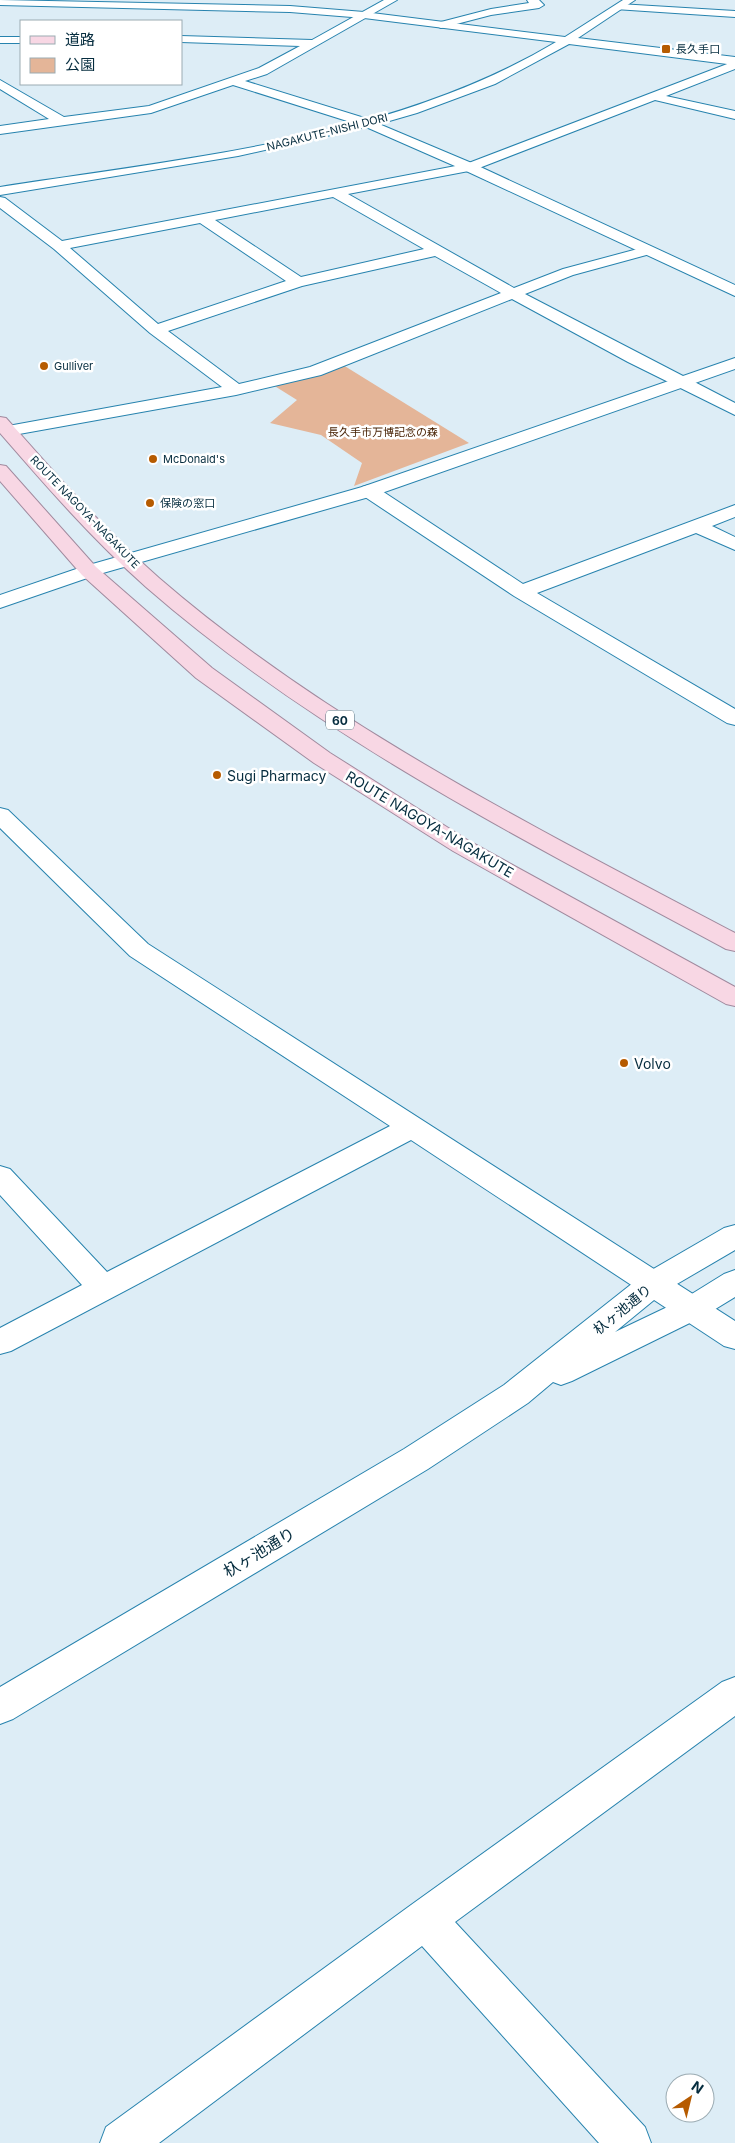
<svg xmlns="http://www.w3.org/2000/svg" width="735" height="2143" viewBox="0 0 735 2143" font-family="Inter,'Noto Sans JP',sans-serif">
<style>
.green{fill:#e4b598}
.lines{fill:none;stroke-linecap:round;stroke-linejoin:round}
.minor-casing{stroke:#2783ae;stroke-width:2}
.tertiary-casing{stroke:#2783ae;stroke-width:2}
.primary-casing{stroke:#a08a9e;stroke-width:2}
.minor{fill:#fff;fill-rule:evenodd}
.tertiary{fill:#fff;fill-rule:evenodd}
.primary{fill:#f8d7e4;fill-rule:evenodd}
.poi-dot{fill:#b65b00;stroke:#fff;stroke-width:2}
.labels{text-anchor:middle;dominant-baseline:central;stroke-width:5;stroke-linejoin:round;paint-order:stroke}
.far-poi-label{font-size:11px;fill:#052c3e;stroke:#fff;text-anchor:start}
.far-street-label{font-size:11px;fill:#052c3e;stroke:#fff}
.far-park-label{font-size:11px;fill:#451f00;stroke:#fff}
.shield{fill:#fff;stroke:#506b78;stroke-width:1}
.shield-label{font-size:12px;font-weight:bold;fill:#052c3e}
.poi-label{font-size:14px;fill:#052c3e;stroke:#fff;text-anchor:start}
.street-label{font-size:14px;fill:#052c3e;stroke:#fff}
.near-street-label{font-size:16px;fill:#052c3e;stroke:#fff}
</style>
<rect width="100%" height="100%" fill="#ddedf6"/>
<polygon class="green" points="343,365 469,443 354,486 362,463 321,435 270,423 297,400 273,385"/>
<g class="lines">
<defs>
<g id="minor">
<polygon points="384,0 397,0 267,74 245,81 371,120 373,123 371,126 363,126 233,85 151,113 0,134 0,126 49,119 0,89 0,80 64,117 149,106 259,68 300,46 181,42 181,36 312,40"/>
<polygon points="527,0 539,0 544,5 539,8 491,15 441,28 435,25 437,23 491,9 529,3"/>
<polygon points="619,4 735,11 735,17 615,9 614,7"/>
<rect x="0" y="37" width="21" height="6"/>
<path d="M735,61V69L666,96L735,111V119L655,100L474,170L348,194L514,288L563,269L645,247L650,248L652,251L650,254L573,275L525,294L735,403V415L628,362L512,299L321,375L236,395L8,436L0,432L2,427L8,426L222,387L150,333L54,249L0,208V197L5,198L62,241L466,164ZM333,197L424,249L301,277L215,220ZM200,223L286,281L158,324L70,248ZM435,256L501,293L310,367L239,384L168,331L302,286Z"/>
<polygon points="369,485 376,487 523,584 735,505 735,517 712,526 735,537 735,550 696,533 537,593 735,709 735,725 727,723 514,596 362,495 360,491 362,487"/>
<polygon points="0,808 8,810 148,944 735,1321 735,1349 724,1346 411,1140 11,1351 0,1354 0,1328 82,1285 0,1195 0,1166 10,1169 107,1272 390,1126 130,956 0,828"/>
<polygon points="735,1677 735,1716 455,1922 645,2127 651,2143 599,2143 422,1946 159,2143 100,2143 106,2127 411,1905 722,1682"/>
</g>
<g id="tertiary">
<path d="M0,0L290,6L364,12L565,37L623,0H635L578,38L735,57V65L569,44L495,84L417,113L379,124L474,164L735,285V296L464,170L366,127L238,156L0,195V187C185,158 392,140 556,42L364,18L290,12L0,5Z"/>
<polygon points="735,358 735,369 376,495 96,575 0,608 0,595 82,567 362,487"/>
<polygon points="735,1225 735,1250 665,1291 615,1332 682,1300 724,1274 735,1270 735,1297 704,1316 572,1381 561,1385 553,1382 528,1403 428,1469 13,1719 0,1724 0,1687 404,1449 504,1385 643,1275 724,1228"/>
</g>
<g id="primary">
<path d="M0,417L6,418C55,473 104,530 159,578C330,726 537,828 735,933V951L726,949C526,841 318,737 146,587C93,540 46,486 0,433Z"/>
<polygon points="0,465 6,466 96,567 212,668 330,753 469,841 735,987 735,1006 726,1004 453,851 314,763 196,678 82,575 0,481"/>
</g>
</defs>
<use href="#minor" class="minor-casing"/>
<use href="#tertiary" class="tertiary-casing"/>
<use href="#primary" class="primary-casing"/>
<use href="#minor" class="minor"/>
<use href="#tertiary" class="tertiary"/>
<use href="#primary" class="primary"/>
</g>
<g class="poi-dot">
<rect x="661" y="44" width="10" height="10" rx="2.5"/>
<circle cx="44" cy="366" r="5"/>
<circle cx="153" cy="459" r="5"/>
<circle cx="150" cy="503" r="5"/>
<circle cx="217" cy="775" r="5"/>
<circle cx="624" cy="1063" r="5"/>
</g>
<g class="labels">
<g class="far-poi-label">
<text x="676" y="49">長久手口</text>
<text x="54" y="366">Gulliver</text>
<text x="163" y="459">McDonald's</text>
<text x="160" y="503">保険の窓口</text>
</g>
<g class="far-street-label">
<text transform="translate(327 132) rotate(-14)">NAGAKUTE-NISHI DORI</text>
<text transform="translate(85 512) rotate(46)">ROUTE NAGOYA-NAGAKUTE</text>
</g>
<g class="far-park-label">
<text x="383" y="432">長久手市万博記念の森</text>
</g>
<rect class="shield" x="326" y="710.5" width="28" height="19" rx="4"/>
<g class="shield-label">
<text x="340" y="720">60</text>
</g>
<g class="poi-label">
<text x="227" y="775">Sugi Pharmacy</text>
<text x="634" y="1063">Volvo</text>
</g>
<g class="street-label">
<text transform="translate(430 824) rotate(31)">ROUTE NAGOYA-NAGAKUTE</text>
<text transform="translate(622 1309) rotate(-39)">杁ヶ池通り</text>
</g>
<g class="near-street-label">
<text transform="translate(259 1552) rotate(-31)">杁ヶ池通り</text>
</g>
</g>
<rect x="20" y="20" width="162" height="65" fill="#ffffff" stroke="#9babb2"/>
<rect x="30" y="36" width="25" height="8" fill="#f8d7e4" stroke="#9babb2"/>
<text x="65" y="45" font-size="15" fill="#052c3e">道路</text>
<rect x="30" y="58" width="25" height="15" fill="#e4b598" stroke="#9babb2"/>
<text x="65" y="70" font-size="15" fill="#052c3e">公園</text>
<g transform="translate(690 2098) rotate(35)"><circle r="24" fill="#ffffff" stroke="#9babb2"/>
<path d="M0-4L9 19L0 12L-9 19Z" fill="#b65b00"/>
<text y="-8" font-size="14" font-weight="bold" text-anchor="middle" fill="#052c3e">N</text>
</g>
</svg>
